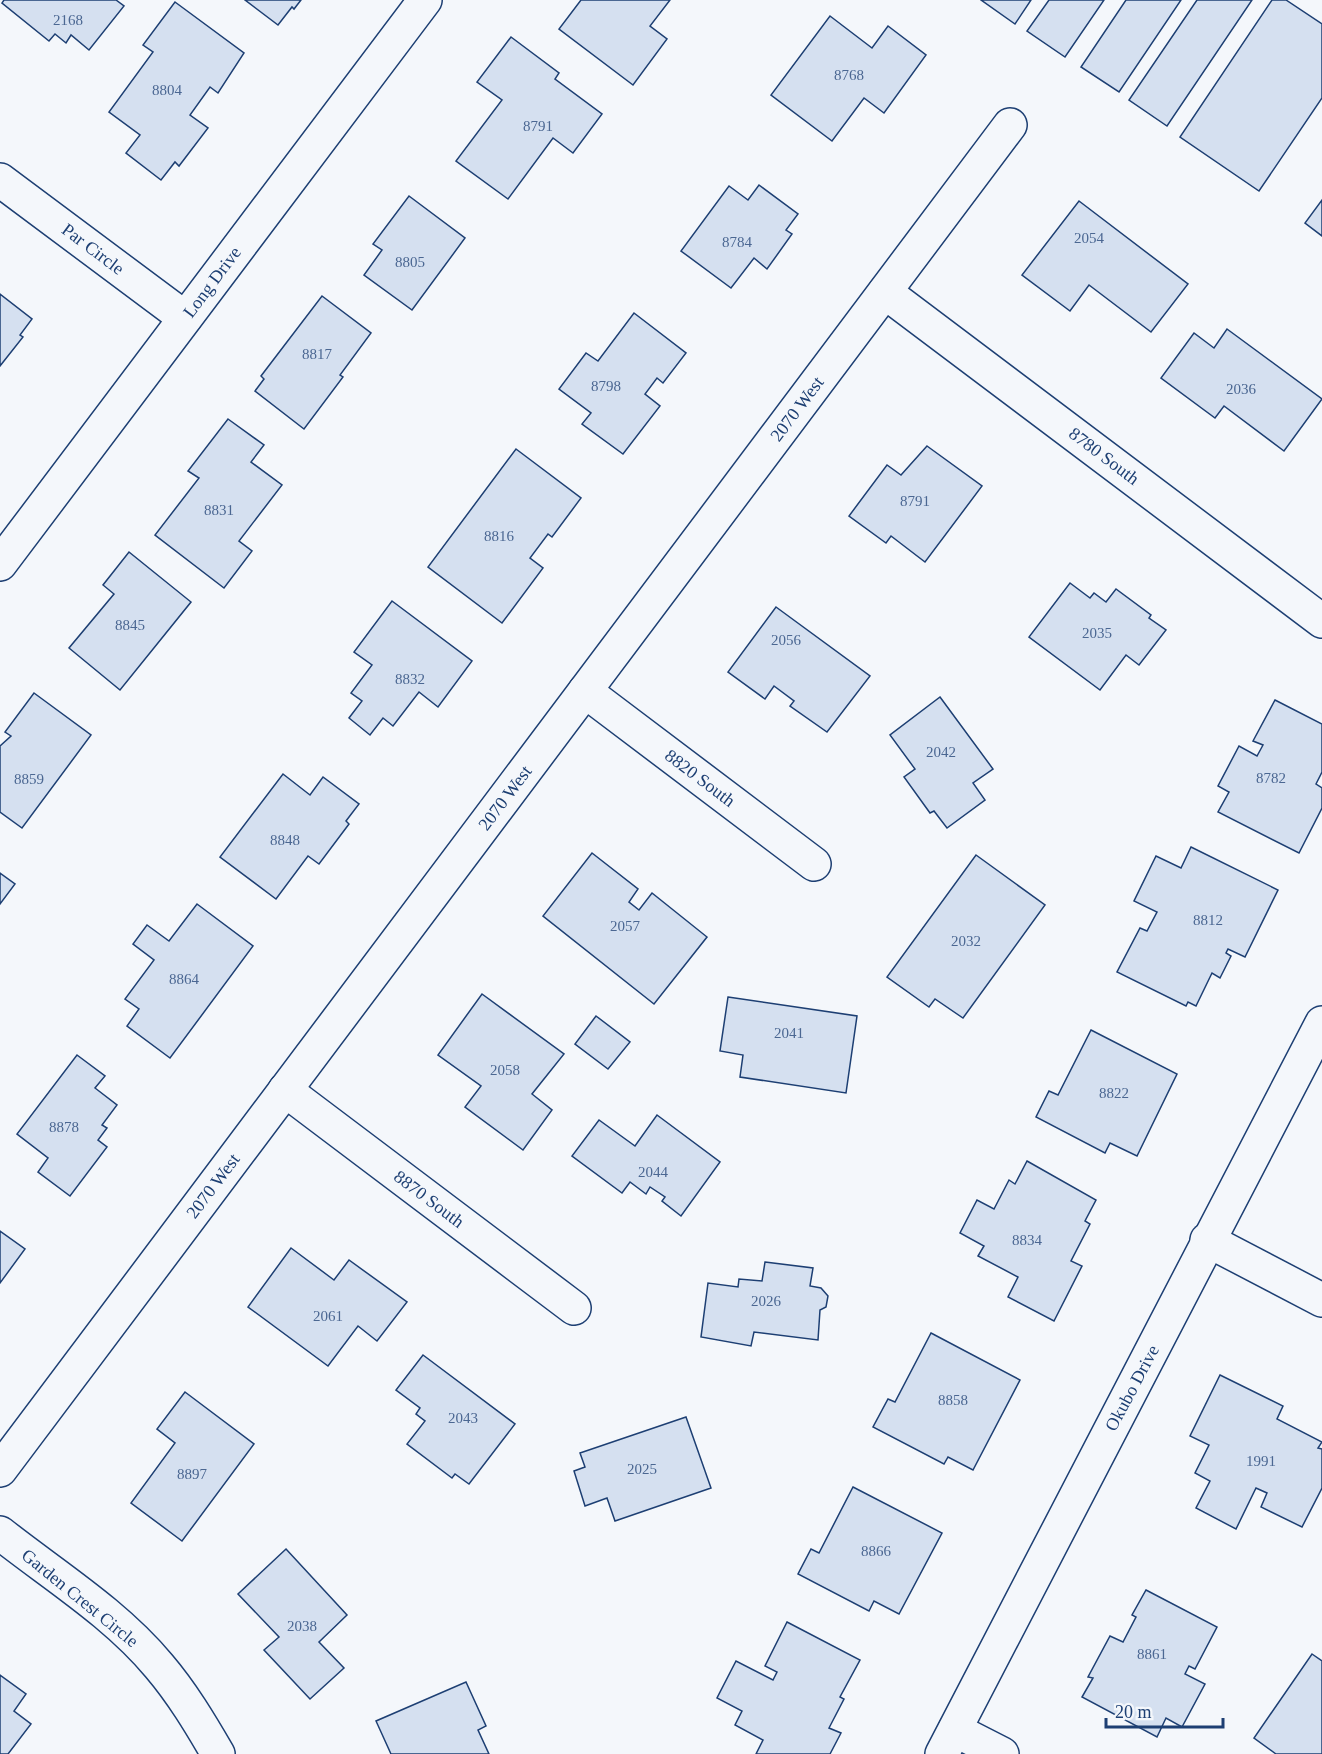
<svg xmlns="http://www.w3.org/2000/svg" width="1322" height="1754" viewBox="0 0 1322 1754" font-family="'Times New Roman',serif">
<style>
.building{fill:#d5e0f0;stroke:#1d3f73;stroke-width:1.5}
.lines{fill:none;stroke-linecap:round;stroke-linejoin:round}
.street-casing{stroke:#1d3f73;stroke-width:36}
.street{stroke:#f4f7fb;stroke-width:33}
.labels{text-anchor:middle;dominant-baseline:central;stroke-width:4.5;stroke-linejoin:round;paint-order:stroke}
.number-label{font-size:15px;fill:#4b6792}
.street-label{font-size:18px;fill:#1d3f73;stroke:#f4f7fb}
</style>
<rect width="100%" height="100%" fill="#f4f7fb"/>
<g class="building">
<polygon points="4,0 116,0 124,6 89,50 71,35 66,43 55,34 49,41 2,3"/>
<polygon points="245,0 301,0 294,9 292,7 278,25"/>
<polygon points="581,0 670,0 650,26 667,39 633,85 559,29"/>
<polygon points="981,0 1031,0 1015,24"/>
<polygon points="1049,0 1104,0 1065,57 1027,31"/>
<polygon points="1126,0 1181,0 1119,92 1081,67"/>
<polygon points="1197,0 1252,0 1167,126 1129,100"/>
<polygon points="1272,0 1286,0 1322,24 1322,98 1259,191 1180,137"/>
<polygon points="175,2 244,53 218,93 210,87 190,115 208,128 179,166 175,162 161,180 126,153 140,135 109,112 153,52 143,45"/>
<polygon points="830,16 872,48 888,26 926,55 884,113 864,98 832,141 771,95"/>
<polygon points="511,37 559,73 555,79 602,114 573,153 553,138 508,199 456,161 502,100 477,82"/>
<polygon points="759,185 798,214 786,230 792,234 767,269 754,258 731,288 681,251 729,186 748,200"/>
<polygon points="409,196 465,238 412,310 364,275 382,250 373,244"/>
<polygon points="1322,200 1322,236 1305,223"/>
<polygon points="1079,201 1188,284 1151,332 1089,285 1070,311 1022,275"/>
<polygon points="0,294 32,319 20,335 23,337 0,366"/>
<polygon points="322,296 371,333 340,375 343,377 304,429 255,391 264,379 261,376"/>
<polygon points="634,313 686,353 663,383 657,378 645,394 660,406 623,454 582,424 591,413 559,389 586,353 598,361"/>
<polygon points="1227,329 1322,399 1284,451 1224,406 1215,418 1161,378 1194,333 1214,348"/>
<polygon points="228,419 264,445 251,462 282,485 239,541 252,551 224,588 155,535 199,478 188,471"/>
<polygon points="927,446 982,486 925,562 891,536 886,543 849,516 887,465 901,475"/>
<polygon points="516,449 581,498 552,537 548,534 530,558 543,568 502,623 428,567"/>
<polygon points="129,552 191,602 120,690 69,648 114,594 103,585"/>
<polygon points="1070,583 1090,598 1094,593 1106,602 1116,589 1151,615 1149,618 1166,630 1139,665 1126,655 1100,690 1029,637"/>
<polygon points="392,601 472,661 438,707 419,692 393,726 383,718 370,735 349,718 362,701 351,693 372,665 354,652"/>
<polygon points="776,607 870,676 827,732 790,706 794,701 774,686 765,699 728,672"/>
<polygon points="34,693 91,735 22,828 0,812 0,746 11,736 5,732"/>
<polygon points="940,697 993,769 973,783 985,800 947,828 934,811 930,813 904,777 915,769 890,735"/>
<polygon points="1275,700 1322,724 1322,772 1316,784 1322,788 1322,808 1299,853 1218,812 1229,792 1218,786 1239,746 1257,756 1263,745 1253,741"/>
<polygon points="283,774 310,795 323,777 359,804 346,821 349,824 319,864 308,856 276,899 220,857"/>
<polygon points="1191,847 1278,890 1245,957 1228,949 1226,953 1231,956 1220,978 1212,973 1196,1006 1188,1002 1186,1006 1117,972 1140,928 1147,931 1157,912 1134,901 1156,856 1181,868"/>
<polygon points="592,853 638,889 629,902 639,910 652,893 707,937 654,1004 543,916"/>
<polygon points="976,855 1045,905 963,1018 935,999 929,1007 887,977"/>
<polygon points="0,873 15,884 0,904"/>
<polygon points="197,904 253,946 170,1058 127,1026 139,1009 125,999 154,960 133,944 147,925 169,941"/>
<polygon points="482,994 564,1054 532,1094 552,1110 523,1150 465,1107 481,1086 438,1055"/>
<polygon points="728,997 857,1016 846,1093 740,1077 743,1055 720,1051"/>
<polygon points="596,1016 630,1042 608,1069 575,1044"/>
<polygon points="1091,1030 1177,1074 1137,1156 1110,1143 1105,1153 1036,1117 1049,1091 1058,1095"/>
<polygon points="77,1055 105,1076 95,1088 117,1105 102,1125 107,1128 98,1140 107,1147 70,1196 38,1172 48,1158 17,1134"/>
<polygon points="657,1115 720,1162 681,1216 662,1201 665,1197 650,1187 646,1194 630,1182 622,1193 572,1156 599,1120 635,1146"/>
<polygon points="1027,1161 1096,1200 1085,1221 1090,1224 1071,1261 1082,1266 1054,1321 1008,1297 1018,1277 978,1256 984,1246 960,1233 977,1200 994,1209 1009,1180 1015,1184"/>
<polygon points="0,1231 25,1249 0,1283"/>
<polygon points="291,1248 334,1280 349,1260 407,1302 377,1341 358,1326 328,1366 248,1307"/>
<polygon points="765,1262 813,1268 810,1286 821,1288 828,1296 826,1307 820,1310 818,1340 754,1332 751,1346 701,1337 708,1283 738,1287 739,1279 762,1281"/>
<polygon points="931,1333 1020,1380 973,1470 948,1457 944,1464 873,1427 888,1399 895,1402"/>
<polygon points="423,1355 515,1424 469,1484 455,1474 452,1478 407,1444 425,1421 416,1414 420,1408 396,1390"/>
<polygon points="1220,1375 1283,1406 1277,1419 1322,1442 1318,1448 1322,1449 1322,1488 1302,1527 1261,1507 1267,1493 1256,1488 1236,1529 1196,1508 1210,1481 1195,1473 1209,1445 1190,1436"/>
<polygon points="185,1392 254,1444 182,1541 131,1503 175,1443 157,1429"/>
<polygon points="686,1417 711,1488 615,1521 607,1498 585,1506 574,1471 585,1467 580,1453"/>
<polygon points="853,1487 942,1533 899,1614 874,1601 869,1611 798,1574 811,1549 819,1553"/>
<polygon points="286,1549 347,1615 319,1642 344,1668 310,1699 264,1650 279,1637 238,1594"/>
<polygon points="1146,1590 1217,1627 1195,1669 1189,1666 1185,1674 1205,1684 1182,1727 1166,1718 1157,1737 1082,1697 1093,1678 1088,1677 1110,1636 1123,1642 1136,1617 1132,1615"/>
<polygon points="787,1622 860,1660 840,1697 844,1699 829,1728 841,1733 830,1754 756,1754 763,1740 735,1725 742,1711 717,1698 736,1661 773,1680 777,1672 765,1666"/>
<polygon points="1312,1654 1322,1661 1322,1754 1276,1754 1254,1738"/>
<polygon points="0,1675 26,1694 14,1711 31,1724 8,1754 0,1754"/>
<polygon points="466,1682 486,1726 478,1730 489,1754 391,1754 376,1721"/>
</g>
<g class="lines">
<defs>
<g id="street">
<polyline points="0,180 185,318"/>
<polyline points="885,292 1322,621"/>
<polyline points="0,564 425,0"/>
<polyline points="585,691 814,864"/>
<polyline points="285,1090 574,1308"/>
<polyline points="1207,1240 1322,1300"/>
<polyline points="0,1470 1010,125"/>
<path d="M0,1533C53,1575 115,1613 159,1666C182,1693 200,1723 218,1754"/>
<polyline points="955,1730 1002,1754"/>
<polyline points="942,1754 1322,1023"/>
</g>
</defs>
<use href="#street" class="street-casing"/>
<use href="#street" class="street"/>
</g>
<g class="labels">
<g class="number-label">
<text x="68" y="20">2168</text>
<text x="849" y="75">8768</text>
<text x="167" y="90">8804</text>
<text x="538" y="126">8791</text>
<text x="1089" y="238">2054</text>
<text x="737" y="242">8784</text>
<text x="410" y="262">8805</text>
<text x="317" y="354">8817</text>
<text x="606" y="386">8798</text>
<text x="1241" y="389">2036</text>
<text x="915" y="501">8791</text>
<text x="219" y="510">8831</text>
<text x="499" y="536">8816</text>
<text x="130" y="625">8845</text>
<text x="1097" y="633">2035</text>
<text x="786" y="640">2056</text>
<text x="410" y="679">8832</text>
<text x="941" y="752">2042</text>
<text x="1271" y="778">8782</text>
<text x="29" y="779">8859</text>
<text x="285" y="840">8848</text>
<text x="1208" y="920">8812</text>
<text x="625" y="926">2057</text>
<text x="966" y="941">2032</text>
<text x="184" y="979">8864</text>
<text x="789" y="1033">2041</text>
<text x="505" y="1070">2058</text>
<text x="1114" y="1093">8822</text>
<text x="64" y="1127">8878</text>
<text x="653" y="1172">2044</text>
<text x="1027" y="1240">8834</text>
<text x="766" y="1301">2026</text>
<text x="328" y="1316">2061</text>
<text x="953" y="1400">8858</text>
<text x="463" y="1418">2043</text>
<text x="1261" y="1461">1991</text>
<text x="642" y="1469">2025</text>
<text x="192" y="1474">8897</text>
<text x="876" y="1551">8866</text>
<text x="302" y="1626">2038</text>
<text x="1152" y="1654">8861</text>
</g>
<g class="street-label">
<text transform="translate(93 249) rotate(37)">Par Circle</text>
<text transform="translate(212 282) rotate(-53)">Long Drive</text>
<text transform="translate(797 409) rotate(-53)">2070 West</text>
<text transform="translate(1104 456) rotate(37)">8780 South</text>
<text transform="translate(700 778) rotate(37)">8820 South</text>
<text transform="translate(505 798) rotate(-53)">2070 West</text>
<text transform="translate(213 1186) rotate(-53)">2070 West</text>
<text transform="translate(429 1199) rotate(37)">8870 South</text>
<text transform="translate(1132 1388) rotate(-62)">Okubo Drive</text>
<text transform="translate(80 1598) rotate(39)">Garden Crest Circle</text>
</g>
</g>
<path d="M1106 1718v9h117v-9" fill="none" stroke="#1d3f73" stroke-width="3"/>
<text x="1115" y="1718" font-size="18" fill="#1d3f73" stroke="#f4f7fb" stroke-width="4.5" paint-order="stroke">20 m</text>
</svg>
